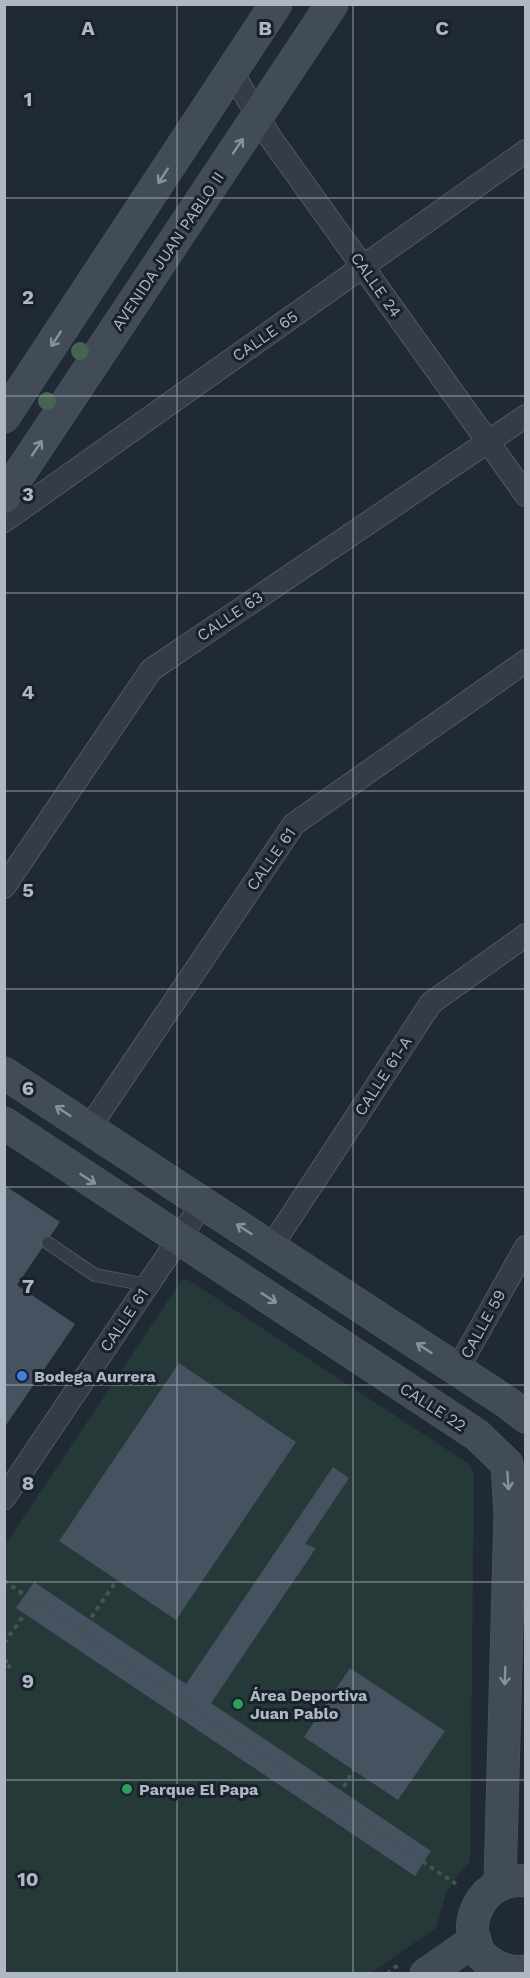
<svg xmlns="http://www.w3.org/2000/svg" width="530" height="1978" viewBox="0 0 530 1978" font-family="'Work Sans',sans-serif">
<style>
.green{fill:#253939}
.building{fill:#46525f}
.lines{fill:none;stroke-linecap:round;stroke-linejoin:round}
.lane-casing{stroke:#515a64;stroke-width:14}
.street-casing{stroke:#515a64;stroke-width:24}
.secondary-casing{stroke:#515a64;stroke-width:33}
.path{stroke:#425456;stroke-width:4;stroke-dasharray:4.5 4.5;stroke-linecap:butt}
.lane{stroke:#343c46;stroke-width:12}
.street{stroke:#343c46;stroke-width:22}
.secondary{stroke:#424c59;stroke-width:32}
.tree{fill:#476354}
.oneway{stroke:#88929e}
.grid{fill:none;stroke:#aeb7c3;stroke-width:1.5;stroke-opacity:0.55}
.shop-dot{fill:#3f7fe0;stroke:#19212a;stroke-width:2}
.leisure-dot{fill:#2e9e5b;stroke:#19212a;stroke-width:2}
.labels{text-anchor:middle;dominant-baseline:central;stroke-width:6;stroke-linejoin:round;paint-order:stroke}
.street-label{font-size:16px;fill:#aeb7c3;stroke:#19212a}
.poi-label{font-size:16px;font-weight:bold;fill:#aeb7c3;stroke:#19212a;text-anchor:start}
.grid-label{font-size:20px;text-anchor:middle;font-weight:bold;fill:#aeb7c3;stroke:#19212a;stroke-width:6;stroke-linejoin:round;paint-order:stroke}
</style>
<rect width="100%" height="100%" fill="#202a35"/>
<polygon class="green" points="187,1279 469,1464 474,1474 470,1862 459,1873 446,1893 436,1928 371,1973 5,1974 5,1545 181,1281"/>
<g class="building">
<polygon points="4,1185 60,1222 17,1285 75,1324 4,1428"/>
<polygon points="179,1363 296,1442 176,1620 59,1541"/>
<polygon points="333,1467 349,1478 305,1544 316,1548 211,1703 431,1851 415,1876 16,1608 34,1582 186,1684"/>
<polygon points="350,1668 445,1731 398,1800 304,1737"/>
</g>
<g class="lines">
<defs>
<polyline id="lane" points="48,1243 95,1275 147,1285"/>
<g id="street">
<polyline points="232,72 270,137 526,495"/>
<polyline points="4,521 526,151"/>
<polyline points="4,887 151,670 526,416"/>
<polyline points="89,1128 294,824 526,661"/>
<polyline points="271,1247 431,1003 526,935"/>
<polyline points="457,1370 526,1247"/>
<polyline points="4,1498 203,1203"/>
</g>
<g id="secondary">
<polyline points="4,417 276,4"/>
<polyline points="4,497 332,4"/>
<polyline points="4,1073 508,1403 526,1417"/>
<polyline points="4,1123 477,1435 507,1464 510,1514 500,1884"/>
<path d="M526,1881C474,1874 451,1947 498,1967C507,1971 516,1973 526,1971"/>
<polyline points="426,1974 475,1940"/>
</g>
</defs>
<use href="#lane" class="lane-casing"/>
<use href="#street" class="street-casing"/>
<use href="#secondary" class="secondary-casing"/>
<g class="path">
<polyline points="4,1581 456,1884"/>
<polyline points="81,1632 117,1580"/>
<polyline points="4,1643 34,1601"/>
<polyline points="4,1660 11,1664 4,1674"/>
<polyline points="334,1802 354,1770"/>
<polyline points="387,1974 398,1965"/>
</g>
<use href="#lane" class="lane"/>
<use href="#street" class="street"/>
<use href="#secondary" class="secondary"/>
</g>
<g class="tree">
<circle cx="80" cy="351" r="9"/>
<circle cx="47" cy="401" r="9"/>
</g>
<defs><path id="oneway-shaft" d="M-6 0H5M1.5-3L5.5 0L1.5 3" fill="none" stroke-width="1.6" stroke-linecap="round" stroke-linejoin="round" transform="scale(1.5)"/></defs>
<g class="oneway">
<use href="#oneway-shaft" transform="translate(238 146) rotate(-56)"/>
<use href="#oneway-shaft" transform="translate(163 176) rotate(123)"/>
<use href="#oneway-shaft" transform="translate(56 339) rotate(123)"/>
<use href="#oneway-shaft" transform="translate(37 448) rotate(-56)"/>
<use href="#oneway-shaft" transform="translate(63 1111) rotate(-147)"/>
<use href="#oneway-shaft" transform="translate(88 1179) rotate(33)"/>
<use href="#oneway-shaft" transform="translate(244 1229) rotate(-147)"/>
<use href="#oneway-shaft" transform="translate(269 1298) rotate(33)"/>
<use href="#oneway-shaft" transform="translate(424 1348) rotate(-147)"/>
<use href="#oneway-shaft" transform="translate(508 1481) rotate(86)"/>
<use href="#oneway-shaft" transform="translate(505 1676) rotate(92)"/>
</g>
<path class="grid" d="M177,4V1974M353,4V1974M4,198H526M4,396H526M4,593H526M4,791H526M4,989H526M4,1187H526M4,1385H526M4,1582H526M4,1780H526"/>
<circle class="shop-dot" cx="22" cy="1376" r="6"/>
<g class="leisure-dot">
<circle cx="238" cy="1704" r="6"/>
<circle cx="127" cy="1789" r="6"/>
</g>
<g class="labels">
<g class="street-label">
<text transform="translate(168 251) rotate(-56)">AVENIDA JUAN PABLO II</text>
<text transform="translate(376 285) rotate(55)">CALLE 24</text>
<text transform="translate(265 336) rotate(-35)">CALLE 65</text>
<text transform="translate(230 616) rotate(-34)">CALLE 63</text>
<text transform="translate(271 859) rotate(-55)">CALLE 61</text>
<text transform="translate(383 1076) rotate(-57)">CALLE 61-A</text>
<text transform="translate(124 1320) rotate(-56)">CALLE 61</text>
<text transform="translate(483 1324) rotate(-61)">CALLE 59</text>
<text transform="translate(433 1407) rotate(33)">CALLE 22</text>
</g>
<g class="poi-label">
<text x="34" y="1376">Bodega Aurrera</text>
<text x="250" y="1695">Área Deportiva<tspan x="250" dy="18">Juan Pablo</tspan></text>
<text x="139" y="1789">Parque El Papa</text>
</g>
</g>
<g class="grid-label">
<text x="88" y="35">A</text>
<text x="265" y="35">B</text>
<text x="442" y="35">C</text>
<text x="28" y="106">1</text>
<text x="28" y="304">2</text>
<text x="28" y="501">3</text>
<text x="28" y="699">4</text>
<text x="28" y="897">5</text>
<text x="28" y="1095">6</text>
<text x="28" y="1293">7</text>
<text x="28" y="1490">8</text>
<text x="28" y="1688">9</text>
<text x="28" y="1886">10</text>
</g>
<rect width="530" height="1978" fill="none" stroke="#aeb7c3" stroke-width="12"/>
</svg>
